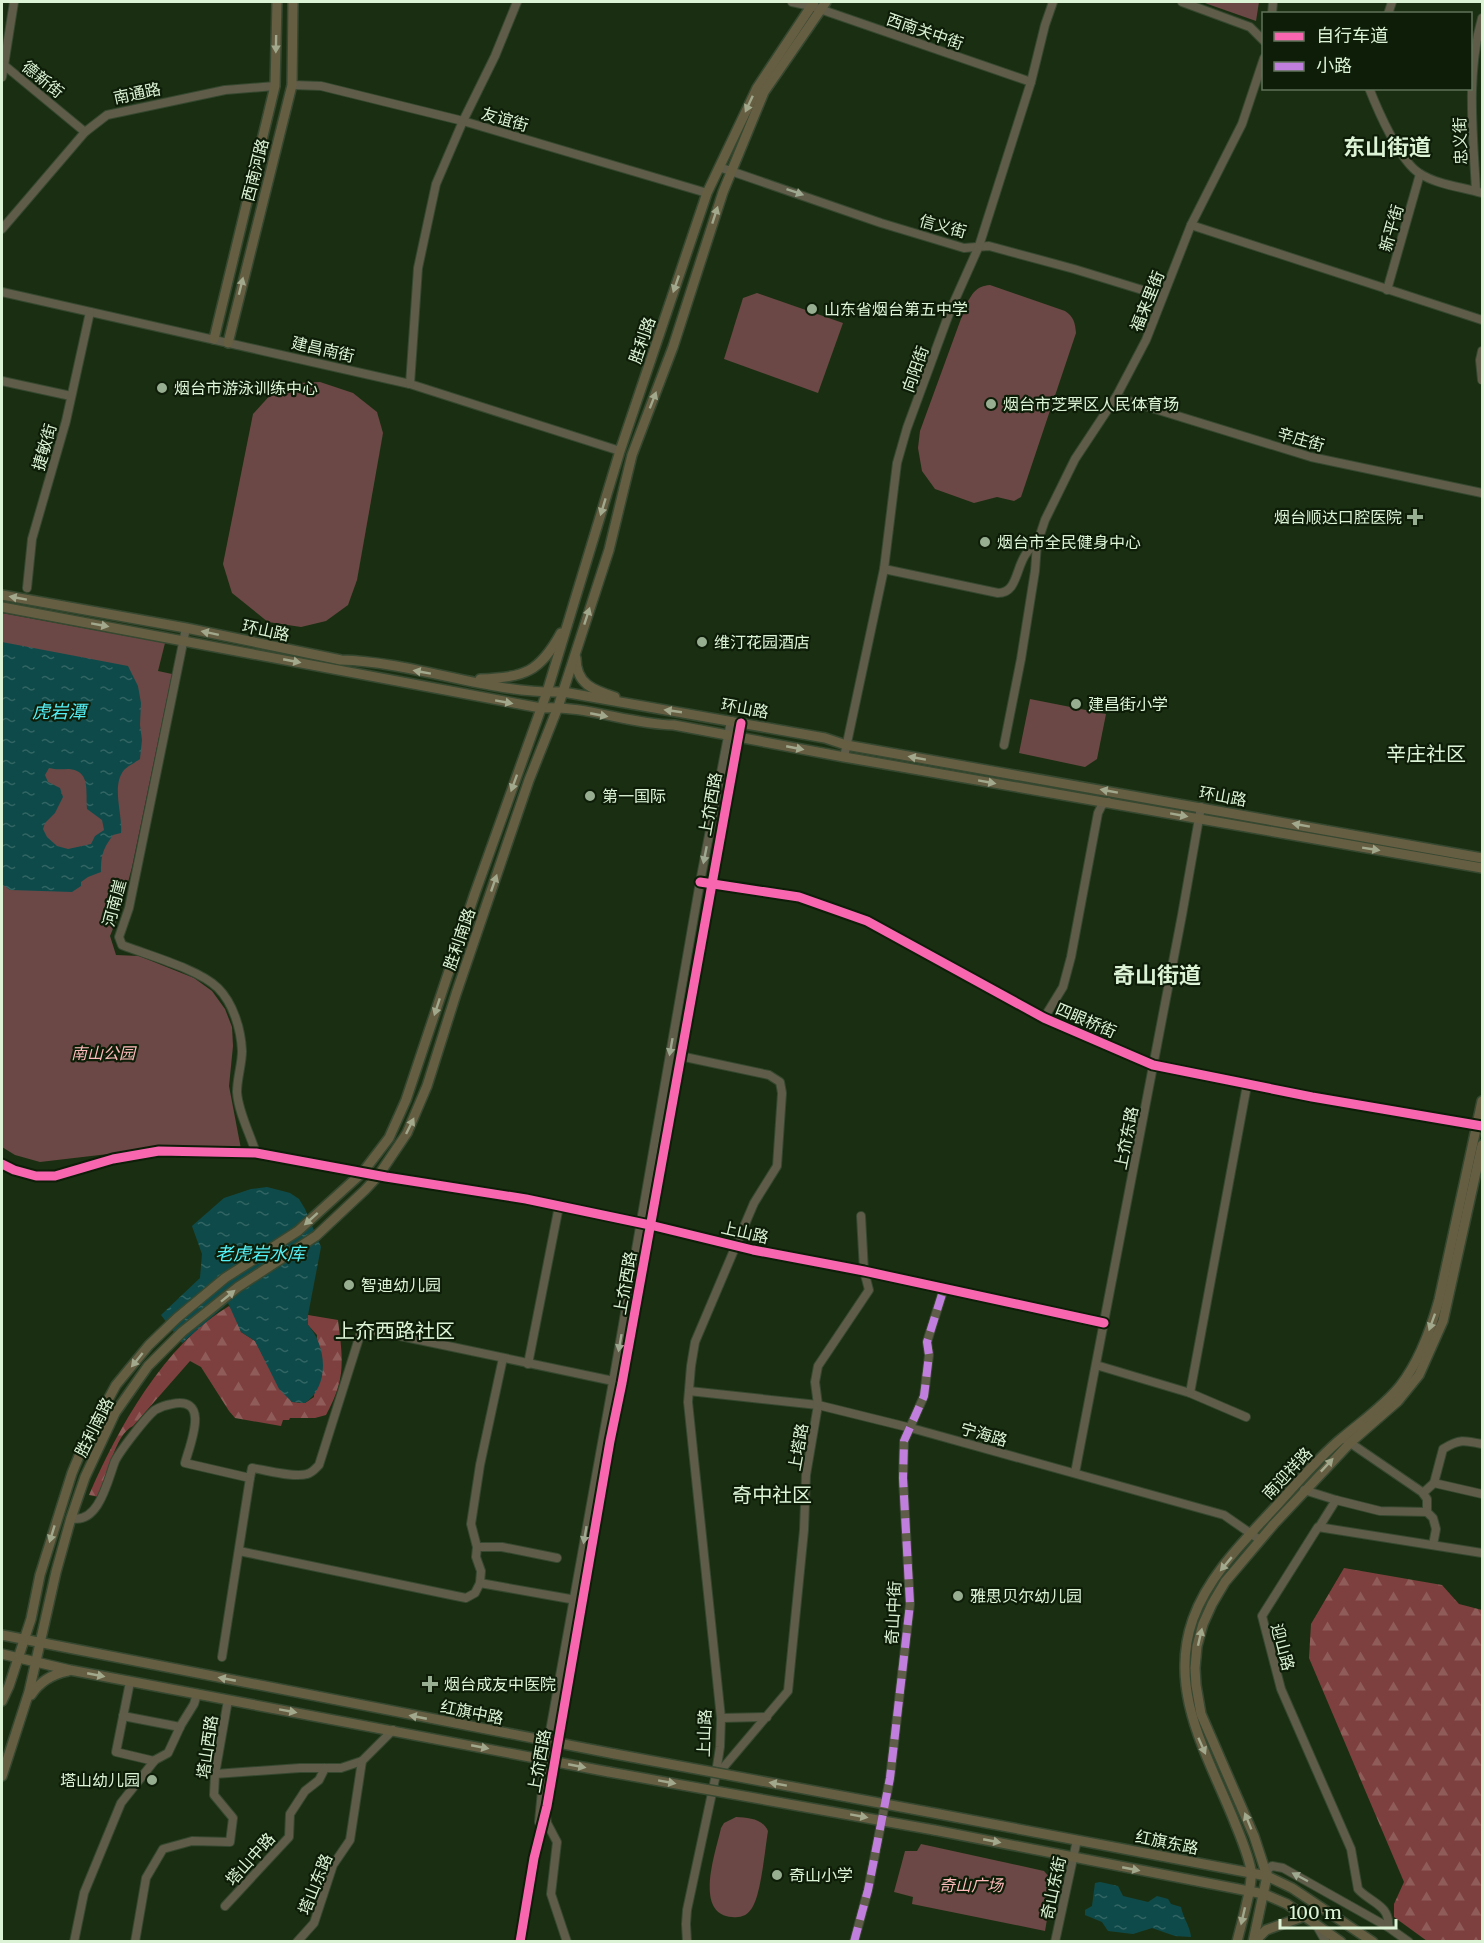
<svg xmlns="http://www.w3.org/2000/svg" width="1484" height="1943" viewBox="0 0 1484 1943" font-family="Merriweather,'Noto Sans SC',serif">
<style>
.forest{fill:url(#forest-firs)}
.green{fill:#6b4845}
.water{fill:url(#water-ripples);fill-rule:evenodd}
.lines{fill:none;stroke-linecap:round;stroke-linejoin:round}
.minor-casing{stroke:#364830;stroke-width:10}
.major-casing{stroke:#364830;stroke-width:12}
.minor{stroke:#5f5c49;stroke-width:8}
.major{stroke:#665e43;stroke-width:9}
.major-bridge-casing{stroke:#364830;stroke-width:12;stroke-linecap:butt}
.major-bridge{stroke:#665e43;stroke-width:9}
.quiet{stroke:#c07fdc;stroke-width:8;stroke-dasharray:15 8;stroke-linecap:butt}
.cycleway-casing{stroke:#0d1d08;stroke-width:13}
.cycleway{stroke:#f766af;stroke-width:9}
.oneway{fill:#a1a88c}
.oneway2{fill:#9ea890}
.poi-dot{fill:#98ae91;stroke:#0d1d08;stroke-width:2}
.labels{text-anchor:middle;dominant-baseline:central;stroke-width:4.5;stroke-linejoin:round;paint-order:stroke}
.street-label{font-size:16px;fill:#dcf3d6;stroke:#0d1d08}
.poi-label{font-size:16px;fill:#dcf3d6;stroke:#0d1d08;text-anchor:start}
.park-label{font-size:16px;font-style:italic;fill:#febbbb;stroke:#0d1d08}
.water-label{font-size:18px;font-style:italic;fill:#54f1f7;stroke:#0d1d08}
.quarter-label{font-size:20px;fill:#dcf3d6;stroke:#0d1d08}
.district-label{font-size:22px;font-weight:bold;fill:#dcf3d6;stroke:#0d1d08}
</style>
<defs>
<pattern id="forest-firs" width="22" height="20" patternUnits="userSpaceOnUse" patternTransform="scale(1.5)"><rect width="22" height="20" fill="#7d403f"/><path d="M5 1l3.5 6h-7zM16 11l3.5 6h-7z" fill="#8f5c5a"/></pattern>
<pattern id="water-ripples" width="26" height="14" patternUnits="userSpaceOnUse" patternTransform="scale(1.5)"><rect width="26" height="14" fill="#0f4a4a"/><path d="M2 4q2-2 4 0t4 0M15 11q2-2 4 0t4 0" fill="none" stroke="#316563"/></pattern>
</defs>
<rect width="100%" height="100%" fill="#1a2f12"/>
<g class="forest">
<path d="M229,1306L234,1312L241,1332L255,1341L270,1369L292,1402L305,1403L314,1397L317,1335L308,1325V1315L338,1320C343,1361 346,1378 326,1415L315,1418H290L289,1420H283L281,1426L235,1418L229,1411L201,1367L190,1361L133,1426C114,1435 107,1479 99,1497L89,1495C118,1428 164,1345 229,1306Z"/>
<polygon points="1344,1568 1442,1585 1459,1604 1482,1610 1482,1941 1427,1941 1394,1917 1394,1904 1404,1882 1309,1658 1311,1624"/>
</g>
<g class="green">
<polygon points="1202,2 1259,2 1256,21"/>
<path d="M990,285L1065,311C1074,317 1075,323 1076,333L1021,497L1014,501L997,497L974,503L935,489L922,471L918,448L920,431L966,305C972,294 976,286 990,285Z"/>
<polygon points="757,293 843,323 818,393 724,359 743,298"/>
<polygon points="320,382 353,393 377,412 383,433 357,580 348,605 326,621 301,627 268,622 232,593 223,564 253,414 273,392 295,383"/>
<polygon points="2,613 165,643 158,671 172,674 132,867 121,909 110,936 116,955 139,956 194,978 212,991 225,1009 232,1027 233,1046 229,1086 241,1149 168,1147 40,1162 15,1155 2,1147"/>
<polygon points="1030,699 1106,714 1097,759 1085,767 1019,753"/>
<path d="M736,1817C748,1818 762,1818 768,1831C765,1849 761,1895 752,1908C747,1916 740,1918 732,1917C693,1914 716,1852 721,1828L724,1823Z"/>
<polygon points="921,1844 1044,1871 1051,1879 1053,1884 1045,1931 912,1904 913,1897 894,1892 905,1851 917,1851"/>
</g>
<g class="water">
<path d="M2,642L128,666L138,686L141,703L140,725L142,740L140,759C136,762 128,766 124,770C111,786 123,815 121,833L113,835C103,849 101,855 101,872L88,877L81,882V886L72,892L10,890L2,884ZM49,768C56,770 62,769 69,769C92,771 85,794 87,809L102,820L104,830L95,836L91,844L68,849L57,846L47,837L43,829L45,823L55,813L63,797L60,788L48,782L45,775Z"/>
<path d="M267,1187L290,1193L299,1199L305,1209L321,1247L308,1315V1325C327,1346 330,1386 305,1403L292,1402L279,1389L255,1341L241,1332L228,1303L182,1343L161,1315L200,1278L202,1254L192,1226L224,1198L251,1189Z"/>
<path d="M1100,1882L1118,1886L1123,1896L1148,1902L1157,1896L1168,1899L1171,1904L1181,1907C1183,1918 1190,1926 1191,1937L1175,1936L1152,1928L1133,1934L1108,1931L1102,1922L1085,1915V1910L1092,1906L1095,1883Z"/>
</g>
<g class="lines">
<defs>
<g id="minor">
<polyline points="14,2 4,65 85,132"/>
<polyline points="792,2 811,6 1031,82"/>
<polyline points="1182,2 1250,27 1264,41"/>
<polyline points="1272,14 1273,2"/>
<polyline points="1388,14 1392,2"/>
<polyline points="2,77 4,65"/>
<polyline points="292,85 321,86 463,121 707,193"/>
<path d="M1369,88C1378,111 1400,161 1419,173C1437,185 1463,187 1482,193"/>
<polyline points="719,167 881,223 964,248 989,246 1074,269 1162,296"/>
<path d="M1476,191C1473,133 1466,74 1482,18"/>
<polyline points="1191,225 1482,320"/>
<polyline points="2,229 85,132 107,115 225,90 275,86"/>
<polyline points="1387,290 1420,174"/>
<polyline points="2,292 410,384 620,451"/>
<polyline points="1482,351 1480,360 1482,380"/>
<polyline points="2,381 71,396"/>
<polyline points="410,384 418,268 436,184 463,121 495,56 517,2"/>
<polyline points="1116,397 1311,457 1482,493"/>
<path d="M884,569L998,593C1022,593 1013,556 1037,544L1045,520L1075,459L1116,397L1146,340L1191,225L1242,124L1264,58"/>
<polyline points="27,588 32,539 66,421 90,312"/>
<path d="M186,628L129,908L119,937L122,945C147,955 199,969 218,988C233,1003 241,1029 242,1051C242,1064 237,1078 237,1092C238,1111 250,1134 256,1153"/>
<polyline points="1004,745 1021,659 1035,571 1037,544"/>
<polyline points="844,757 884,569 897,463 907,428 950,311 979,246 1031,82 1045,25 1053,2"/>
<polyline points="707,883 799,897 867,921 1044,1018 1153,1065 1312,1097 1482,1126"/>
<polyline points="1044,1018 1063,987 1071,957 1098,813 1102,805 1108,802"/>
<polyline points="680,1056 769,1075 780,1082 782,1093 777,1166 754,1203 695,1342 691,1366 688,1402 721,1718 720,1747 715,1779 687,1910 686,1924 687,1942"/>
<polyline points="2,1164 14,1170 36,1176 55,1176 113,1159 159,1151 256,1153 386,1177 526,1199 650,1225 753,1250 864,1271 1104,1323"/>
<polyline points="528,1364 559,1206"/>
<polyline points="1096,1365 1190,1393 1246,1417"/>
<polyline points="689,1391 818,1405 911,1428 1224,1515 1260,1540"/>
<polyline points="1190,1393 1247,1085"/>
<polyline points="1346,1440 1422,1492 1427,1499 1427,1512"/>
<polyline points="1075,1473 1182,915 1201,807"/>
<path d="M1434,1483L1443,1449C1459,1439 1464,1440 1482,1444"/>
<polyline points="1304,1490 1336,1500"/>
<polyline points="1423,1493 1434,1483 1482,1494"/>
<path d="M71,1518C99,1525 108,1479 115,1461C120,1451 146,1417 155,1410C160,1407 166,1405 172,1404C211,1396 190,1444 185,1463L250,1478L252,1468C266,1470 294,1478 307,1474C312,1473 315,1469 319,1465L360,1335L362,1331L367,1329L618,1382"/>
<polyline points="1321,1524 1336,1500 1380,1511 1427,1512 1433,1518 1436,1529 1433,1545"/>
<polyline points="477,1547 502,1547 557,1558"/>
<polyline points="239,1551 456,1596 466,1598 475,1593 480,1583 481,1571 476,1557 477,1547 471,1524 480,1465 503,1358"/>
<polyline points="480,1583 576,1600"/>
<polyline points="222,1657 250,1478"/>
<polyline points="130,1682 116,1752 154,1761"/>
<polyline points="123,1716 180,1727"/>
<polyline points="721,1718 767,1717"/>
<polyline points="215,1774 300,1768 341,1768 362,1761 393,1730"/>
<polyline points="717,1775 788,1691 804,1530 806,1475 818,1405 815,1382 818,1366 869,1290 864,1271 861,1216"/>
<polyline points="546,1816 547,1823 557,1842 551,1894 567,1942"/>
<polyline points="539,1822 545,1759 613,1382 700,882 731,721"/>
<polyline points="1267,1876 1268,1869 1272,1866 1283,1868 1388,1927 1409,1942"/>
<polyline points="225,1906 289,1837 290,1814 305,1791 319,1780 325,1768"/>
<polyline points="1317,1926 1326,1942"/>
<path d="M1388,1927C1391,1905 1369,1902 1358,1889L1351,1849L1281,1689L1262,1616L1318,1527L1482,1553"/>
<polyline points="74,1942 84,1893 121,1803 155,1760 168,1753 181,1725 194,1704 197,1694"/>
<polyline points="135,1942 146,1878 163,1849 192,1841 230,1842 233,1818 214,1795 215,1774 228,1700"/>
<polyline points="297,1942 314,1923 333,1865 350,1840 362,1761"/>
<polyline points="520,1942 534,1858 547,1806 610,1441 622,1383 741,723"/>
<polyline points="854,1942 868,1890 890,1778 910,1604 903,1478 904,1441 924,1396 929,1355 927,1342 944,1288"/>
<polyline points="1055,1942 1077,1840"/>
</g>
<g id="major">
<polyline points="214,339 275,86 277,2"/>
<polyline points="228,343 292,85 293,2"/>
<path d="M2,595L186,628L341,660C415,662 488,694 563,692L825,738L846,745L1482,858"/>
<path d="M2,607L541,708C585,705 629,724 674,725L844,757L1482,868"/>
<path d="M576,658C576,684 593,690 615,697"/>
<path d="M480,679C525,677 539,673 561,633"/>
<polyline points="2,1635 615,1754"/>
<polyline points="2,1654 70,1670 609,1772"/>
<path d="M31,1695C40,1681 53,1674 68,1671"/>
<polyline points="2,1701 9,1686 31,1619 40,1575 72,1473 84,1444 116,1385 149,1345 177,1318 225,1278 298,1231 363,1172 389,1138 406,1100 475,893 547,692 620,451 707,193 757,88 814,2"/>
<polyline points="2,1776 29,1692 56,1572 71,1518 85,1477 115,1413 148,1366 182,1332 238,1287 316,1236 365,1190 378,1176 407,1133 427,1086 456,994 529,780 558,707 609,550 632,455 673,347 723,192 764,92 826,2"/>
<polyline points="939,1814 1267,1876 1292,1888 1373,1942"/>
<polyline points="934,1830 1264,1894 1287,1904 1341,1942"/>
<path d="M1237,1942C1241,1924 1253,1887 1251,1870C1248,1854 1241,1838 1235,1823C1209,1757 1167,1692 1193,1619C1209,1574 1247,1538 1279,1503C1299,1481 1319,1457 1342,1438C1362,1421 1384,1406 1400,1386C1419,1362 1431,1329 1439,1300L1482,1101"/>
<polyline points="1253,1942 1267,1876 1254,1836 1201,1714 1196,1685 1195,1668 1197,1646 1203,1624 1212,1604 1225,1582 1274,1524 1351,1442 1398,1401 1419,1375 1443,1321 1482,1145"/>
<polyline points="1254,1942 1266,1930 1305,1916"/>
</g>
</defs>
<use href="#minor" class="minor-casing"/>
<use href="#major" class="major-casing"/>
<use href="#minor" class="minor"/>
<use href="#major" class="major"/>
<defs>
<g id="major-bridge">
<polyline points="615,1754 939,1814"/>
<polyline points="609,1772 934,1830"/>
</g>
</defs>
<use href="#major-bridge" class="major-bridge-casing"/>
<use href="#major-bridge" class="major-bridge"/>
<polyline class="quiet" points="854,1942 868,1890 890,1778 910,1604 903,1478 904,1441 924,1396 929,1355 927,1342 944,1288"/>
<defs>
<g id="cycleway">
<polyline points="700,882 799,897 867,921 1044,1018 1153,1065 1312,1097 1482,1126"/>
<polyline points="2,1164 14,1170 36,1176 55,1176 113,1159 159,1151 256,1153 386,1177 526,1199 650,1225 753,1250 864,1271 1104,1323"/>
<polyline points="520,1942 534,1858 547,1806 610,1441 622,1383 741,723"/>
</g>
</defs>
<use href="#cycleway" class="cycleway-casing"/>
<use href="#cycleway" class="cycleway"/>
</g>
<defs><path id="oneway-solid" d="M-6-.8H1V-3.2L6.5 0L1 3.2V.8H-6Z" transform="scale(1.5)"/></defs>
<g class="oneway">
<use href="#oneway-solid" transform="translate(276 44) rotate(91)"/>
<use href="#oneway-solid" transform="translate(749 104) rotate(115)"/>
<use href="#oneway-solid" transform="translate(715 215) rotate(-72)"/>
<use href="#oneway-solid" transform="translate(676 284) rotate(109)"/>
<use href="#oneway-solid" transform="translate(241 286) rotate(-76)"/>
<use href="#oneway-solid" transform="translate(653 400) rotate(-69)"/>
<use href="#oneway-solid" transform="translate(603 507) rotate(107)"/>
<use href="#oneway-solid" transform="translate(18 598) rotate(-170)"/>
<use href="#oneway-solid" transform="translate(587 616) rotate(-72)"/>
<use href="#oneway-solid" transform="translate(100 625) rotate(10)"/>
<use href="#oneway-solid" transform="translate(210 633) rotate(-168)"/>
<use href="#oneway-solid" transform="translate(292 661) rotate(11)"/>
<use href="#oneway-solid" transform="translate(422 672) rotate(-170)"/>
<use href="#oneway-solid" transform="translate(504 702) rotate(10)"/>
<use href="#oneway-solid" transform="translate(673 711) rotate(-172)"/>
<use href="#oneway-solid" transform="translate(599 715) rotate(11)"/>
<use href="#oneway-solid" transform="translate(795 748) rotate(11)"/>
<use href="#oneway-solid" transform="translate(917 758) rotate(-170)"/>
<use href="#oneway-solid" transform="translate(987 782) rotate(10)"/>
<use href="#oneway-solid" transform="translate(514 783) rotate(110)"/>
<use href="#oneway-solid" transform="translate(1109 791) rotate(-170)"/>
<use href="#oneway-solid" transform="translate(1179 815) rotate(10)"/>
<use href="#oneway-solid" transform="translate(1301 825) rotate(-170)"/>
<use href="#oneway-solid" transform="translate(1371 849) rotate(9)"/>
<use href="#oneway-solid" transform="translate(494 883) rotate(-71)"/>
<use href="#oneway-solid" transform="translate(437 1007) rotate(108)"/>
<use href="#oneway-solid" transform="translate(410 1126) rotate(-64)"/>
<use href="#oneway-solid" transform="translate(311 1219) rotate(138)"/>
<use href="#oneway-solid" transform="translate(228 1296) rotate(-39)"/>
<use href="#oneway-solid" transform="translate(1432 1322) rotate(110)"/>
<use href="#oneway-solid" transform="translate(137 1360) rotate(129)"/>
<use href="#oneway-solid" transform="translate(1327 1465) rotate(-47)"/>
<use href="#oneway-solid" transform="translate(52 1534) rotate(107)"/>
<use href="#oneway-solid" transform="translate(1226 1564) rotate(130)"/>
<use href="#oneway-solid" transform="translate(1200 1637) rotate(-77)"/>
<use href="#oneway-solid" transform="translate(96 1675) rotate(11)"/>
<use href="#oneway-solid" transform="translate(227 1679) rotate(-169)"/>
<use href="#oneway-solid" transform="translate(288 1711) rotate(10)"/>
<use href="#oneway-solid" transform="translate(418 1717) rotate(-169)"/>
<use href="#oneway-solid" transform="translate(1202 1746) rotate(66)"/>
<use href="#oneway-solid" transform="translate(480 1747) rotate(11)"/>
<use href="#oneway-solid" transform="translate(577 1766) rotate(11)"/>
<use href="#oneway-solid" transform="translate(667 1782) rotate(10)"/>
<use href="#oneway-solid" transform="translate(778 1784) rotate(-170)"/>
<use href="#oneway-solid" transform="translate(859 1816) rotate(10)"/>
<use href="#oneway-solid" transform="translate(1248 1821) rotate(-112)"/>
<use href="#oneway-solid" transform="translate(992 1841) rotate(11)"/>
<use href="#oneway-solid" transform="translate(1131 1869) rotate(11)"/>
<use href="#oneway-solid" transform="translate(1243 1916) rotate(103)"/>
</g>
<g class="oneway2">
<use href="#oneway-solid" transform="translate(795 192) rotate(19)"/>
<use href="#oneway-solid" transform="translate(705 855) rotate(101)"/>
<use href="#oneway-solid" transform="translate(671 1047) rotate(100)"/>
<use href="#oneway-solid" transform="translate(620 1343) rotate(100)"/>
<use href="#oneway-solid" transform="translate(585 1535) rotate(100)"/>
<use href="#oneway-solid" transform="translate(1300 1877) rotate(-152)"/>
</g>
<g class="poi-dot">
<circle cx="812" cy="309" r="6"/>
<circle cx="162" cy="388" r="6"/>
<circle cx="991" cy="404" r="6"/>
<path d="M1412 508h6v6h6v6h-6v6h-6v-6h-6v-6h6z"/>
<circle cx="985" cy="542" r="6"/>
<circle cx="702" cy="642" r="6"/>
<circle cx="1076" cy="704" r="6"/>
<circle cx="590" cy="796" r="6"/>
<circle cx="349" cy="1285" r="6"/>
<circle cx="958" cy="1596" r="6"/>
<path d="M427 1675h6v6h6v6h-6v6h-6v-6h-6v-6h6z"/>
<circle cx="152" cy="1780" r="6"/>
<circle cx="777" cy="1875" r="6"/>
</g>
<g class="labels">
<g class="street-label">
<text transform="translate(925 31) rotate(19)">西南关中街</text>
<text transform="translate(43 79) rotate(39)">德新街</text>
<text transform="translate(137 93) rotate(-12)">南通路</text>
<text transform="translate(505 119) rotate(16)">友谊街</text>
<text transform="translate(1460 141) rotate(-92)">忠义街</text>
<text transform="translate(255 170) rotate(-76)">西南河路</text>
<text transform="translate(943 226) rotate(15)">信义街</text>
<text transform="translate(1391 228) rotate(-74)">新平街</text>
<text transform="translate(1147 301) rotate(-68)">福来里街</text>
<text transform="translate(642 340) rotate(-71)">胜利路</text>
<text transform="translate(323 349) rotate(13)">建昌南街</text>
<text transform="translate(915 369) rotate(-70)">向阳街</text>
<text transform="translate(1301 439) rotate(16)">辛庄街</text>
<text transform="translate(44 447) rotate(-74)">捷敏街</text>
<text transform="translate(266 630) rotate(12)">环山路</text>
<text transform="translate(745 708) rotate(10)">环山路</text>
<text transform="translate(1223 796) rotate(10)">环山路</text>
<text transform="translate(710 804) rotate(-80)">上夼西路</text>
<text transform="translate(114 903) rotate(-75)">河南崖</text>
<text transform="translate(459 939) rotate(-71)">胜利南路</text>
<text transform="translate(1086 1020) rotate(23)">四眼桥街</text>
<text transform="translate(1126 1138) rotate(-79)">上夼东路</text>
<text transform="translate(745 1232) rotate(13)">上山路</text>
<text transform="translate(625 1283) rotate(-80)">上夼西路</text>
<text transform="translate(94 1427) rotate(-63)">胜利南路</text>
<text transform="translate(984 1434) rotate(16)">宁海路</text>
<text transform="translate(798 1447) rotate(-80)">上塔路</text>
<text transform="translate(1287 1473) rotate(-47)">南迎祥路</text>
<text transform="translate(893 1613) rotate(-87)">奇山中街</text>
<text transform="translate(1283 1647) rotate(75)">迎山路</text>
<text transform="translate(472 1712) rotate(11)">红旗中路</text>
<text transform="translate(704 1733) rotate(-88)">上山路</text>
<text transform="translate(207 1747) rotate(-82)">塔山西路</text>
<text transform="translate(539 1761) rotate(-80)">上夼西路</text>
<text transform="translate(1167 1842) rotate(11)">红旗东路</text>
<text transform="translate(250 1859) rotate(-48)">塔山中路</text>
<text transform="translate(315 1884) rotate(-68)">塔山东路</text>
<text transform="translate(1053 1888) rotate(-78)">奇山东街</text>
</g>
<g class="poi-label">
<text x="824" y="309">山东省烟台第五中学</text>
<text x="174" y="388">烟台市游泳训练中心</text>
<text x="1003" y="404">烟台市芝罘区人民体育场</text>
<text x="1402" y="517" text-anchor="end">烟台顺达口腔医院</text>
<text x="997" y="542">烟台市全民健身中心</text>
<text x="714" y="642">维汀花园酒店</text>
<text x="1088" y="704">建昌街小学</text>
<text x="602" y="796">第一国际</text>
<text x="361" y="1285">智迪幼儿园</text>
<text x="970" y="1596">雅思贝尔幼儿园</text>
<text x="444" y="1684">烟台成友中医院</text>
<text x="140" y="1780" text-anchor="end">塔山幼儿园</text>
<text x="789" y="1875">奇山小学</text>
</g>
<g class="park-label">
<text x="103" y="1053">南山公园</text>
<text x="971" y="1885">奇山广场</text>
</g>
<g class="water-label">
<text x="59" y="711">虎岩潭</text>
<text x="260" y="1253">老虎岩水库</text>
</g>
<g class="quarter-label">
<text x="1426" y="753">辛庄社区</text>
<text x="395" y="1330">上夼西路社区</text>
<text x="772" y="1494">奇中社区</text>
</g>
<g class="district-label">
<text x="1387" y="147">东山街道</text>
<text x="1157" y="975">奇山街道</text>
</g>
</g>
<rect width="1484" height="1943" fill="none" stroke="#dcf3d6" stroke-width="6"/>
<rect x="1262" y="12" width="210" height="78" fill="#0d1d08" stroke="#60735a" stroke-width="1.5"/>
<rect x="1274" y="32" width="30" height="9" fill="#f766af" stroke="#60735a" stroke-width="1.5"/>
<text x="1316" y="42" font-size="18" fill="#dcf3d6">自行车道</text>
<rect x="1274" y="62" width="30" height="9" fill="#c07fdc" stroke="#60735a" stroke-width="1.5"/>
<text x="1316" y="72" font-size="18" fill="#dcf3d6">小路</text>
<path d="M1280 1919v9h116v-9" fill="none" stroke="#dcf3d6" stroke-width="3"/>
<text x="1289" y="1919" font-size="18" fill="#dcf3d6" stroke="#0d1d08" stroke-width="4.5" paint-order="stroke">100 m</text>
</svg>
